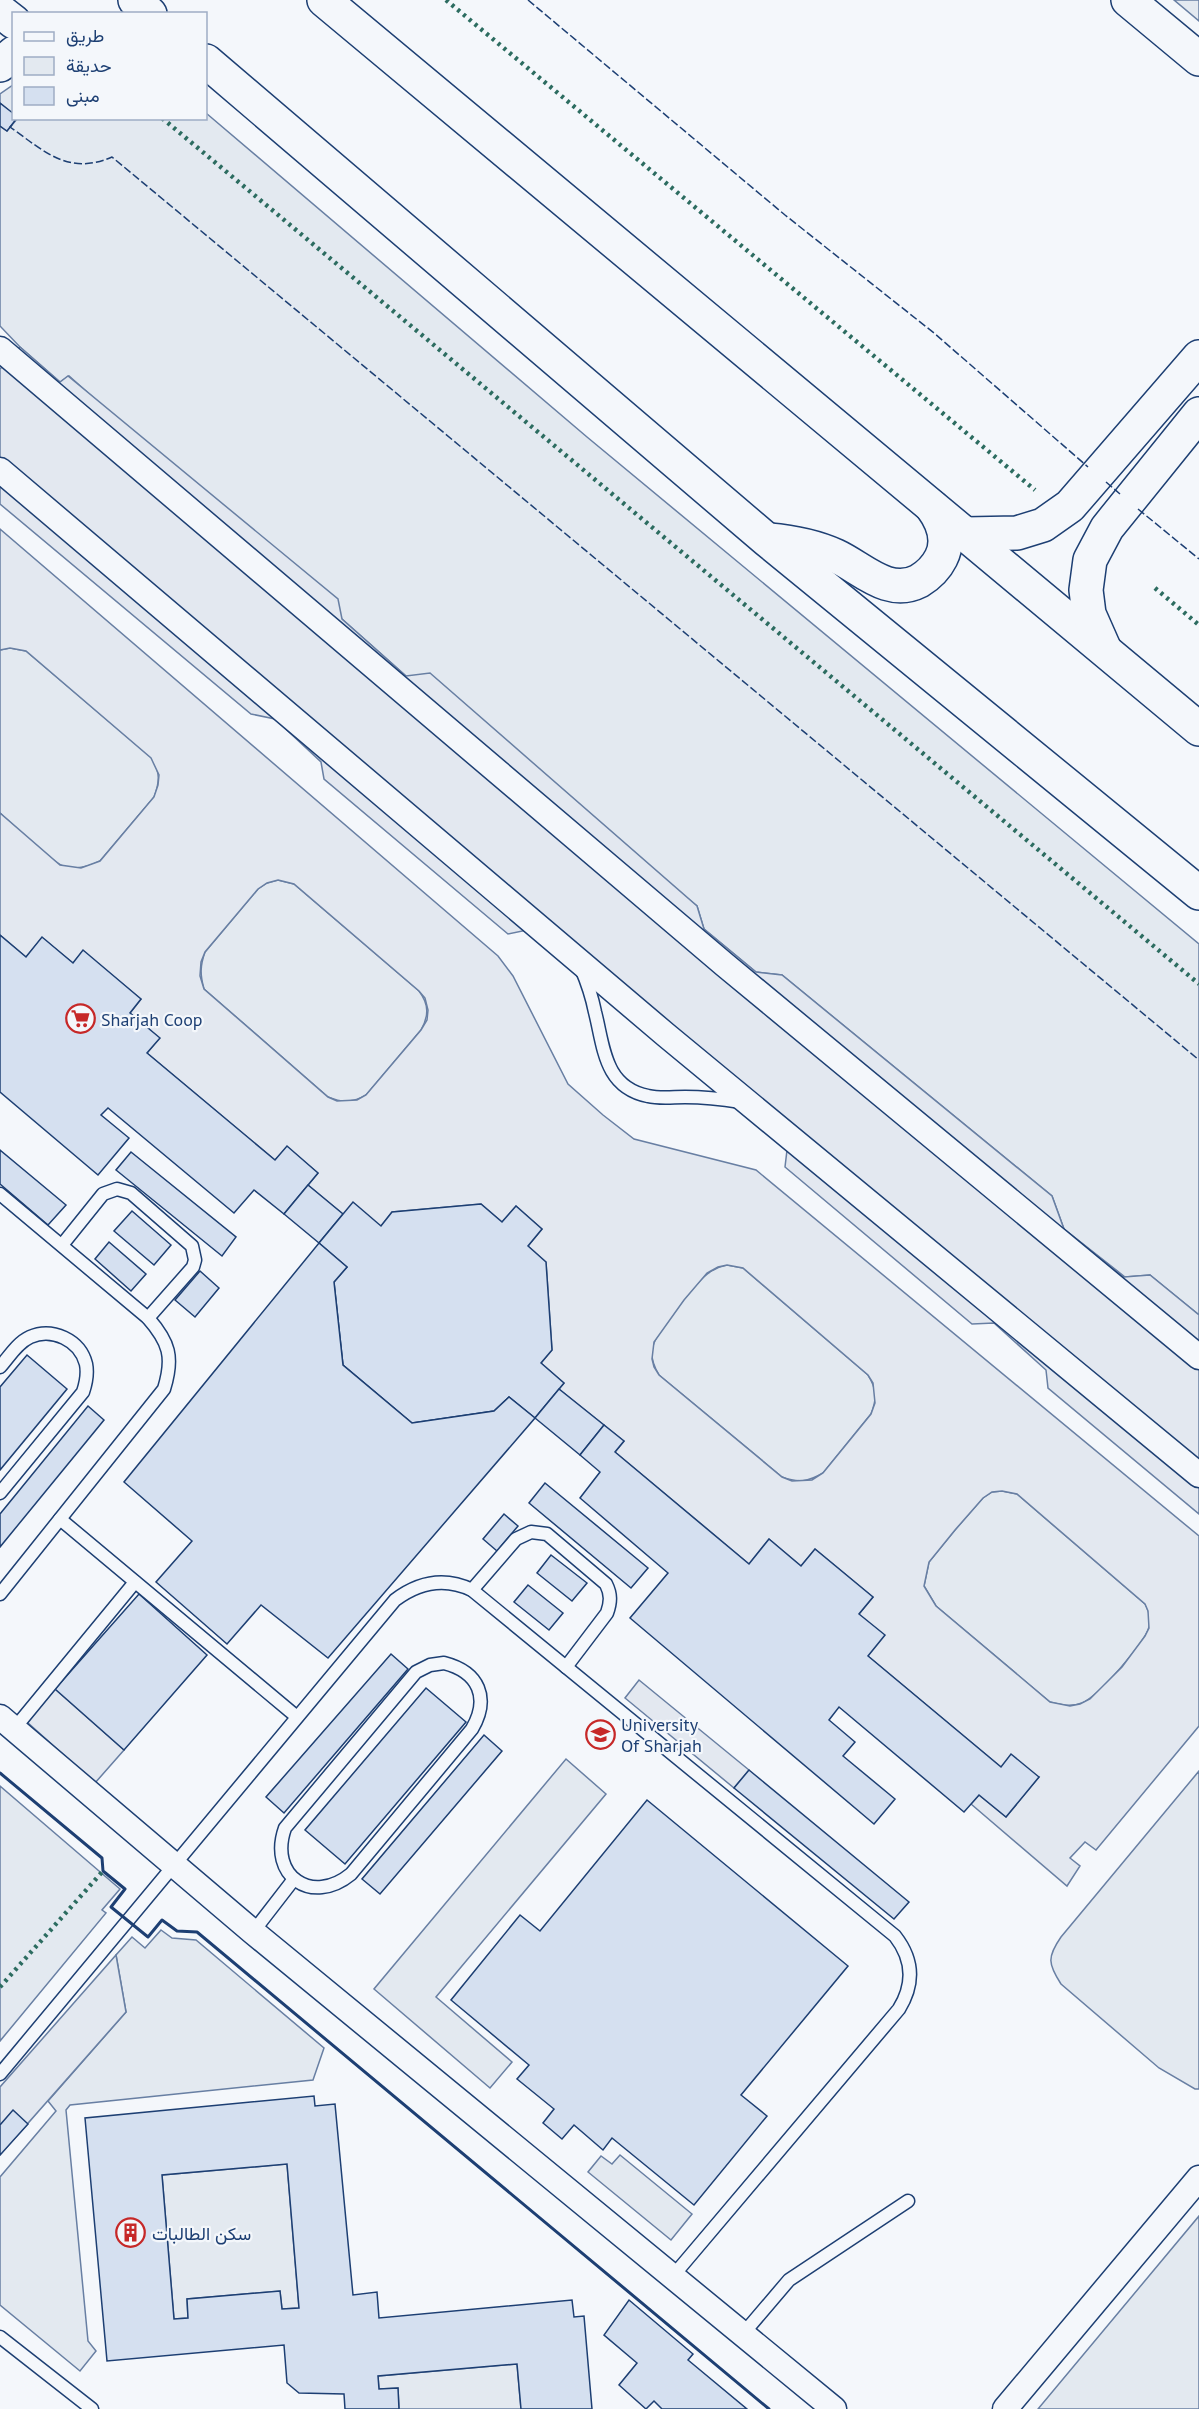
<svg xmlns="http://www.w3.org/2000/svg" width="1199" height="2409" viewBox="0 0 1199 2409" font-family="'PT Sans',Vazirmatn,sans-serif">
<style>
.green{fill:#e3e9f0;stroke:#687fa3;stroke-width:1.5}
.parking{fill:#e3e8f0;stroke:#687fa3;stroke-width:1.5;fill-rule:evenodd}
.building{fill:#d5e0f0;stroke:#1d3f73;stroke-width:1.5;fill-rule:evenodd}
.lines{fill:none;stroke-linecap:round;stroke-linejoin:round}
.lane-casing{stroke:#1d3f73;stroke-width:15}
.street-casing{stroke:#1d3f73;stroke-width:27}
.secondary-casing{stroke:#1d3f73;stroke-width:36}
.lane{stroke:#f4f7fb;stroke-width:12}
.street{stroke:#f4f7fb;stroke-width:24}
.secondary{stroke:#f4f7fb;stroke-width:33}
.hedge{stroke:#2c6c60;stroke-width:4.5;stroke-dasharray:3 4.5;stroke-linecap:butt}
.fence{stroke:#1d3f73;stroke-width:1.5;stroke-dasharray:8 3;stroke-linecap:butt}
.wall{stroke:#1d3f73;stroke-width:3}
.labels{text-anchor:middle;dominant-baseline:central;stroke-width:4.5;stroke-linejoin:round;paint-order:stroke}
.poi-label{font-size:18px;fill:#1d3f73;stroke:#f4f7fb;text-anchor:start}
</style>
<rect width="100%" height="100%" fill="#f4f7fb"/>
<g class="green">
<polygon points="1174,0 1199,0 1199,21"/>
<polygon points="13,85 13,114 0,103 0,94"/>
<polygon points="206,113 587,437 1199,944 1199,1315 1150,1275 1125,1277 1064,1229 1052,1196 782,975 756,972 704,929 697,906 406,676 69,376 60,382 20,347 0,326 0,126 7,131 17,119 206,118"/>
<path d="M10,648L26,651L152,758C160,772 160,782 154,797L100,861C89,867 76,870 63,866C51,862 12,824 0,813V650Z"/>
<path d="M278,880L294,884L419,991C429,1004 429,1016 421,1030L366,1095C353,1103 342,1103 328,1097L204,989C200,975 200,966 205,952L258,889L267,883Z"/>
<path d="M727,1265L743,1268L868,1375C877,1389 877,1399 871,1414L823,1473C808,1482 798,1483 782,1477L659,1375C653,1365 649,1354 654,1343C660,1328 697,1280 710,1272C716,1268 721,1266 727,1265Z"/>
<path d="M1002,1491L1017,1494L1145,1604C1149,1611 1151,1619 1149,1627C1145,1643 1098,1696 1082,1703C1071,1707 1061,1705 1050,1702L936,1606L924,1586L929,1562L955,1530L983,1498L992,1492Z"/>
<polygon points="566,1759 606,1794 436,1997 512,2062 490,2088 374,1989"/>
<path d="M1199,1771V2089H1195L1159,2068L1061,1984C1048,1964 1047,1957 1061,1937Z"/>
<polygon points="0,1786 120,1889 102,1910 106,1913 0,2041"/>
<polygon points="161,1930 172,1938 196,1940 324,2048 313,2080 70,2105 66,2110 88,2341 96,2351 80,2371 0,2305 0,2177 56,2111 48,2101 126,2012 116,1955 132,1937 145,1948"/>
<polygon points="620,2155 692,2214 671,2240 588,2172 601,2156 612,2164"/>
<polygon points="287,2164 299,2308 282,2309 280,2291 187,2299 188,2318 174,2319 162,2175"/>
<polygon points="1199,2216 1199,2409 1038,2409"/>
<polygon points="517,2364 521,2409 399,2409 398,2388 379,2389 378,2376"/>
</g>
<g class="parking">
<polygon points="20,347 60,382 68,376 338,599 342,619 406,676 430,673 697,906 704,929 756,972 782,975 1052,1196 1064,1229 1124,1277 1150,1275 1199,1315 1199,1514 1048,1388 1046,1370 994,1323 972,1324 785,1167 787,1150 527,930 508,934 324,779 321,762 275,719 251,714 0,504 0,369"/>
<path d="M0,529L498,956L513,976L568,1084L603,1115L634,1139L756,1170L1199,1536V1726L1096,1850L1085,1842L1070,1858L1080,1866L1067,1886L971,1804L979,1795L1006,1817L1039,1777L1001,1767L868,1656L859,1614L873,1597L815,1549L801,1566L769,1539L749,1564L615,1452L624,1441L559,1389L564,1383L541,1363L552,1350L546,1262L528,1246L542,1229L516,1206L502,1222L481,1204L392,1212L381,1226L343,1214L308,1185L318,1173L287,1147L275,1160L147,1053L159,1038L130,1013L141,999L83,951L73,963L42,938L26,957L0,935V813L60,865L81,868L100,861L154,797L158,785L159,775L151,758L26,651L10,648L0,650ZM278,880L294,884L419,991L425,998L428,1010L427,1020L421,1030L366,1095L357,1100L337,1101L328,1097L204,989L200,976L201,962L205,952L258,889L267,883ZM727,1265L743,1268L868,1375L873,1383L875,1403L871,1414L823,1473L812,1480L792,1481L782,1477L659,1375L654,1367L652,1359L654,1342L684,1300L707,1273L718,1267ZM1002,1491L1017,1494L1145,1604L1148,1611L1149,1628L1145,1636L1122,1667L1090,1699L1080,1704L1070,1706L1050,1702L936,1606L924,1586L929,1562L955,1530L983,1498L992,1492Z"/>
<polygon points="639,1680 749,1770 734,1788 625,1698"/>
<polygon points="55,1689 124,1750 95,1783 27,1722"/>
<polygon points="116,1955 126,2012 0,2155 0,2087"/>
</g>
<g class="building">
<polygon points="0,103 14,114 14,118 17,118 7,131 0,126"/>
<polygon points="0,935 26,957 42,937 73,963 83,950 141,999 130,1013 160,1038 147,1053 275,1160 287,1146 318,1173 284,1214 254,1190 234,1213 108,1108 101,1115 129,1138 98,1175 0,1092"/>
<polygon points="0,1150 66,1205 48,1225 0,1184"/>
<polygon points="131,1152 236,1237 222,1256 116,1170"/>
<polygon points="308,1185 343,1214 319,1243 284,1214"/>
<polygon points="353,1202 381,1226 392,1212 481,1204 502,1222 516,1206 542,1229 528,1246 546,1262 552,1350 541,1363 564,1383 535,1418 509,1397 494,1411 412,1423 343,1365 334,1282 347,1267 319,1243"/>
<polygon points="132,1211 171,1245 154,1265 114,1231"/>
<polygon points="109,1242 146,1274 131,1291 95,1259"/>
<polygon points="319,1243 347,1267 334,1282 343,1365 412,1423 494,1411 509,1397 535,1418 328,1658 261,1605 227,1644 156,1582 192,1541 124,1482"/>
<polygon points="200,1271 219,1288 195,1317 175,1300"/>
<polygon points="27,1355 67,1389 0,1470 0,1387"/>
<polygon points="559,1389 604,1425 580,1455 535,1418"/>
<polygon points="88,1406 104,1420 0,1547 0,1514"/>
<polygon points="604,1425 624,1441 615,1452 749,1564 769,1539 801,1566 815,1549 873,1597 859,1614 885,1635 868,1656 1001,1767 1011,1754 1039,1777 1006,1817 979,1795 964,1812 839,1707 829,1720 855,1742 843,1756 895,1799 874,1824 630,1618 668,1573 580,1498 600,1472 580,1455"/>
<polygon points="545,1483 648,1568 631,1588 529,1503"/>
<polygon points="504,1514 518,1526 497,1551 483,1539"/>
<polygon points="551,1555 587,1583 572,1601 537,1573"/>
<polygon points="528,1585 563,1613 549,1630 514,1602"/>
<polygon points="139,1594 207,1655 124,1750 55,1689"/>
<polygon points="391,1654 408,1669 284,1813 266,1797"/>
<polygon points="426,1688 466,1722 345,1864 305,1830"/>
<polygon points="484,1735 502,1751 380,1894 362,1879"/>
<polygon points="749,1770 909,1902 894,1919 734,1788"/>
<polygon points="647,1800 848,1966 741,2095 767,2116 694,2205 612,2138 603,2150 574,2125 562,2139 543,2123 554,2109 517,2079 529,2065 451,2000 520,1915 540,1931"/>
<path d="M314,2096L315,2106L335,2104L353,2295L377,2292L379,2318L572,2300L574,2317L584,2316L592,2409H521L517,2364L378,2376L379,2389L398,2388L399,2409H345L344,2394L299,2393L287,2383L284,2345L107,2361L85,2118ZM287,2164L299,2308L282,2309L280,2291L187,2299L188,2318L174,2319L162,2175Z"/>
<polygon points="13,2110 28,2124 0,2155 0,2125"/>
<polygon points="629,2300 693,2354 688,2360 747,2409 662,2409 654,2401 646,2409 619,2385 637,2363 604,2335"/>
</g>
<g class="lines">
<defs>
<g id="lane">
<path d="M581,968C587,982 592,997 595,1012C604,1047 604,1087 648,1096C660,1099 673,1097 685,1097C704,1097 722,1099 741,1102"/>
<path d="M0,1194L148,1318C169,1342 174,1357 164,1389L0,1594"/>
<polyline points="62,1245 103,1194 117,1189 131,1193 192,1246 195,1260 193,1267 148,1318"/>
<path d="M0,1367C9,1357 17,1343 30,1337C52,1327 80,1340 86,1364C88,1374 86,1383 83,1392L0,1493"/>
<polyline points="60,1519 297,1717"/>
<path d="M472,1590L516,1539L531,1532L547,1534L606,1584C611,1594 611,1602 607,1613L566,1667"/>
<path d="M444,1663C479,1672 490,1698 472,1729L351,1874C312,1906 268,1876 285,1828L416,1672L430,1665Z"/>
<polyline points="14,1729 135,1582"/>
<polyline points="253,1932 294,1879"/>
<path d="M0,2074L395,1600C419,1582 445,1577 472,1590L895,1936C913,1959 915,1983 899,2009L673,2276"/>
<polyline points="743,2334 789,2280 908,2201"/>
<polyline points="0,2337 92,2409"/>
</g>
<g id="street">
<polyline points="0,349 725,965 1199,1357"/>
<polyline points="0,470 666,1035 1199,1475"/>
<polyline points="0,1717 253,1932 834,2409"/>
<polyline points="1005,2409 1199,2178"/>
</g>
<g id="secondary">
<polyline points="135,0 150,14"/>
<polyline points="324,0 1199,729"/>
<polyline points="1128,0 1199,59"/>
<polyline points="0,11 14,22"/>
<polyline points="206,61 767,540 1199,893"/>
<polyline points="0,65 14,53"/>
<polyline points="965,534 1017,533 1043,525 1070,506 1199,357"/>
<path d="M769,540C792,542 814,546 836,556C862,568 888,597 919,581C929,575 936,568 941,558C950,540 943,522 932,507"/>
<polyline points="1104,648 1089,614 1086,590 1090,560 1107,528 1199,414"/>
</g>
</defs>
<use href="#lane" class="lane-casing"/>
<use href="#street" class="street-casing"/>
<use href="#secondary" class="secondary-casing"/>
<use href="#lane" class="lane"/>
<use href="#street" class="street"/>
<use href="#secondary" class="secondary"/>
<g class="hedge">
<polyline points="446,0 1035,490"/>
<polyline points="162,118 1199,984"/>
<polyline points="1155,588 1199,625"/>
<polyline points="0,1987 103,1871"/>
</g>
<g class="fence">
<polyline points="528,0 785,215 934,333 1088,467"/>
<path d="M12,125L10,127C44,151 68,176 112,157L1199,1060"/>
<polyline points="1106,482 1120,494"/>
<polyline points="1138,509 1199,559"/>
</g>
<polyline class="wall" points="0,1773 102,1858 103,1871 125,1889 111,1907 148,1937 162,1920 177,1931 197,1932 769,2409"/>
</g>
<defs>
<symbol id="supermarket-ring" viewBox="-11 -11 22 22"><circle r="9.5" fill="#f4f7fb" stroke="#c62828" stroke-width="1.5"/><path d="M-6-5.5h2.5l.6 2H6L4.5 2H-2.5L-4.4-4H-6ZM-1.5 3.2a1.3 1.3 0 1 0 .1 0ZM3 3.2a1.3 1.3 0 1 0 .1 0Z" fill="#c62828"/></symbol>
<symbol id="university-ring" viewBox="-11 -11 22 22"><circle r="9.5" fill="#f4f7fb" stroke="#c62828" stroke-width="1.5"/><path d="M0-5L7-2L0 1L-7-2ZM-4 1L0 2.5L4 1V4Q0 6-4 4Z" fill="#c62828"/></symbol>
<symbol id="building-ring" viewBox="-11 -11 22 22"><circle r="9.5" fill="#f4f7fb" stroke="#c62828" stroke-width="1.5"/><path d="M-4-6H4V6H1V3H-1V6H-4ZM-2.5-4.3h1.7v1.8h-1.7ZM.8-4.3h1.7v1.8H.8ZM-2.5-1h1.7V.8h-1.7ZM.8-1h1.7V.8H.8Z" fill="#c62828"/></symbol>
</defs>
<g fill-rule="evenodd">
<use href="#supermarket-ring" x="64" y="1002" width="33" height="33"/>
<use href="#university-ring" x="584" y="1718" width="33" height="33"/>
<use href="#building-ring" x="114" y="2216" width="33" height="33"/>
</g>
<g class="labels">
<g class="poi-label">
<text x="101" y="1019">Sharjah Coop</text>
<text x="621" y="1724">University<tspan x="621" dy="21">Of Sharjah</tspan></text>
<text x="152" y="2233">سكن الطالبات</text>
</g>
</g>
<rect x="12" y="12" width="195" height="108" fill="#f4f7fb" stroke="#9eadc5" stroke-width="1.5"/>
<rect x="24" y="32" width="30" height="9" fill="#f4f7fb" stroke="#9eadc5" stroke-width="1.5"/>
<text x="66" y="42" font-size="18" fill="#1d3f73">طريق</text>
<rect x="24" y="57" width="30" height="18" fill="#e3e9f0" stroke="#9eadc5" stroke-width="1.5"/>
<text x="66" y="72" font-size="18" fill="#1d3f73">حديقة</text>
<rect x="24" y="87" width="30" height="18" fill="#d5e0f0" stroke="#9eadc5" stroke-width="1.5"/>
<text x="66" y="102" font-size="18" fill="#1d3f73">مبنى</text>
</svg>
